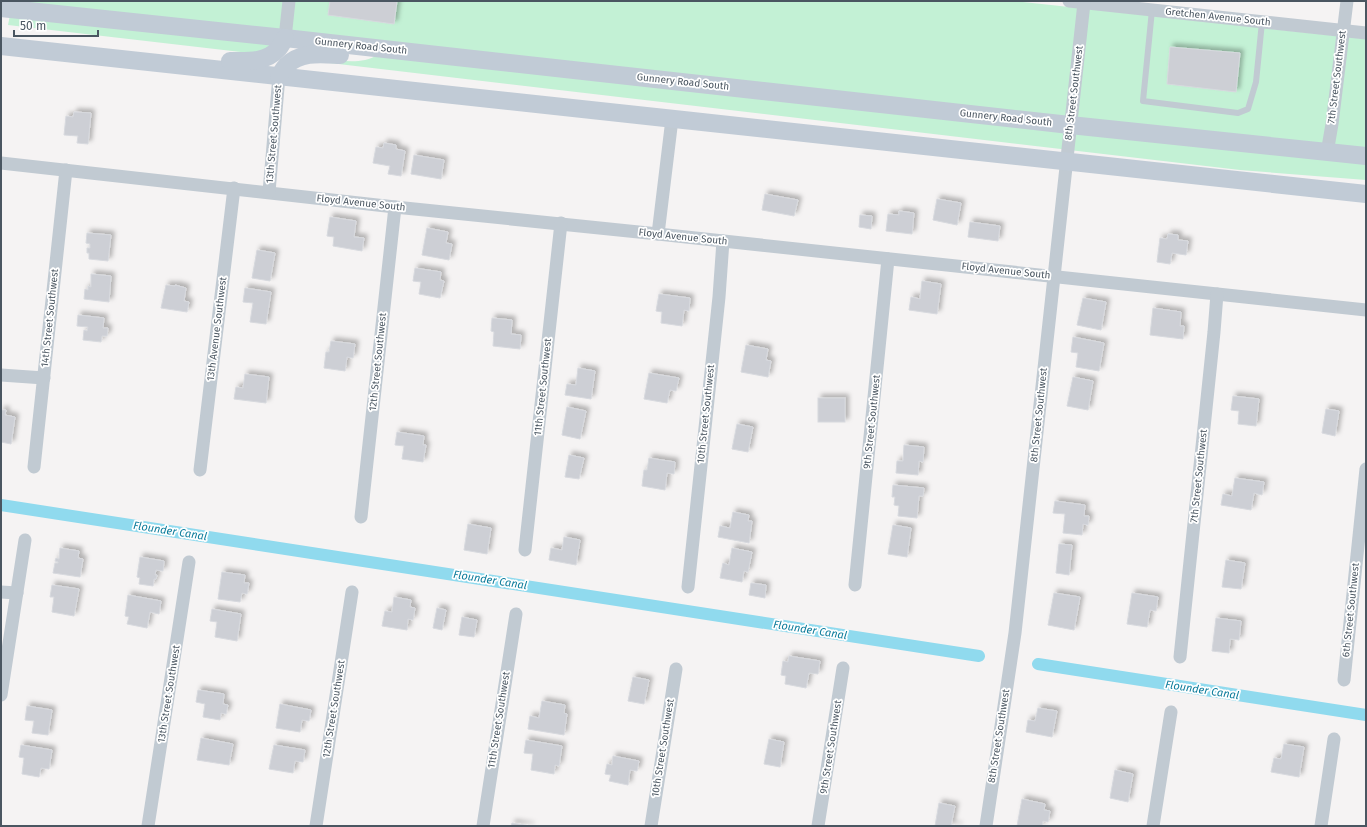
<svg xmlns="http://www.w3.org/2000/svg" width="1367" height="827" viewBox="0 0 1367 827" font-family="'Fira Sans',sans-serif">
<style>
.green{fill:#c3f1d5}
.lines{fill:none;stroke-linecap:round;stroke-linejoin:round}
.canal{stroke:#90daee;stroke-width:12}
.building{fill:#cdcfd5;stroke:#d7d9de;filter:url(#shadow)}
.service{stroke:#c1cad2;stroke-width:6}
.minor{stroke:#c1cad2;stroke-width:13}
.secondary{stroke:#c1cbd6;stroke-width:18}
.labels{text-anchor:middle;dominant-baseline:central;stroke-width:3.5;stroke-linejoin:round;paint-order:stroke}
.street-label{font-size:10px;fill:#4a5661;stroke:#fff}
.water-label{font-size:11px;font-style:italic;fill:#0c7c9b;stroke:#fff}
</style>
<defs>
<filter id="shadow"><feDropShadow dx="3.5" dy="-3.5" stdDeviation="2" flood-color="#0004"/></filter>
</defs>
<rect width="100%" height="100%" fill="#f5f3f3"/>
<g class="green">
<polygon points="13,1 1014,1 1366,39 1366,150"/>
<polygon points="10,15 275,43 258,54 8,25"/>
<path d="M379,54L1366,162V180L1240,170L313,61C337,57 357,68 379,54Z"/>
</g>
<g class="lines">
<g class="canal">
<polyline points="1,505 979,656"/>
<polyline points="1038,664 1366,715"/>
</g>
</g>
<g class="building">
<polygon points="330,1 397,1 394,24 328,15"/>
<polygon points="1170,47 1240,53 1236,92 1167,84"/>
<polygon points="74,112 91,113 88,144 77,143 78,136 64,135 66,116 73,117"/>
<polygon points="384,143 396,145 396,149 405,151 401,176 388,174 390,166 373,163 376,147 383,148"/>
<polygon points="414,155 444,160 441,179 411,174"/>
<polygon points="765,194 798,200 794,216 762,210"/>
<polygon points="937,199 961,203 957,225 933,220"/>
<polygon points="899,211 914,213 912,234 886,231 888,214 899,215"/>
<polygon points="860,215 872,216 871,229 859,227"/>
<polygon points="330,217 356,221 354,237 364,238 362,251 333,246 334,237 327,236"/>
<polygon points="970,222 1000,226 998,241 968,237"/>
<polygon points="427,228 448,232 446,243 452,244 449,260 422,255"/>
<polygon points="87,233 111,235 108,261 89,259 89,253 87,253 87,248 90,248 90,244 86,243"/>
<polygon points="1168,234 1178,235 1178,240 1188,241 1186,255 1172,253 1170,264 1157,262 1160,238 1167,239"/>
<polygon points="257,250 275,253 270,281 252,278"/>
<polygon points="415,268 441,272 440,280 444,281 440,298 419,294 421,282 413,281"/>
<polygon points="91,274 111,276 109,302 84,299 85,289 88,290 88,286 91,287"/>
<polygon points="922,281 941,284 937,314 909,310 911,297 920,299"/>
<polygon points="166,285 175,286 175,285 186,288 184,301 189,302 187,312 161,308"/>
<polygon points="245,288 271,292 266,324 250,322 253,303 243,302"/>
<polygon points="659,294 690,298 689,311 684,310 682,326 661,323 662,312 656,311"/>
<polygon points="1083,298 1106,302 1101,330 1077,325"/>
<polygon points="1153,308 1181,312 1180,326 1184,326 1183,339 1150,335"/>
<polygon points="78,315 104,318 103,328 108,328 107,336 102,336 101,342 83,340 84,330 87,331 88,327 77,326"/>
<polygon points="492,318 512,320 511,334 521,335 520,349 493,346 494,332 491,331"/>
<polygon points="1073,337 1104,343 1099,371 1076,367 1078,353 1071,352"/>
<polygon points="331,341 355,344 353,358 347,357 345,371 324,368 326,352 329,352"/>
<polygon points="746,345 768,349 766,360 771,361 768,377 741,372"/>
<polygon points="578,368 595,371 591,399 565,395 567,384 576,385"/>
<polygon points="649,373 679,378 676,391 670,390 667,403 644,399"/>
<polygon points="245,374 269,377 266,403 234,399 236,387 243,388"/>
<polygon points="1073,377 1093,381 1088,410 1067,406"/>
<polygon points="1233,396 1259,399 1256,426 1238,424 1239,411 1231,410"/>
<rect x="818" y="398" width="27" height="24"/>
<polygon points="567,407 586,411 580,439 562,435"/>
<polygon points="1326,409 1339,411 1335,436 1322,433"/>
<polygon points="1,410 6,410 5,415 15,417 11,444 1,442"/>
<polygon points="737,424 753,427 748,452 732,449"/>
<polygon points="397,432 424,436 423,445 426,445 423,462 402,459 404,446 395,445"/>
<polygon points="904,445 924,447 923,462 919,461 918,475 896,473 897,461 903,461"/>
<polygon points="569,455 584,458 579,479 565,477"/>
<polygon points="649,458 675,462 674,474 667,473 665,490 642,486 644,470 647,470"/>
<polygon points="1235,478 1264,482 1262,495 1254,493 1251,510 1221,505 1223,494 1232,496"/>
<polygon points="893,485 924,488 923,496 919,496 917,518 898,516 899,506 894,505 895,497 892,497"/>
<polygon points="1055,501 1085,505 1084,516 1089,516 1088,525 1083,524 1082,535 1063,533 1065,514 1053,513"/>
<polygon points="733,512 749,515 748,521 752,521 749,543 718,537 720,526 730,528"/>
<polygon points="468,524 491,528 487,554 464,550"/>
<polygon points="893,525 911,528 907,557 888,554"/>
<polygon points="564,537 580,540 576,565 549,560 551,548 562,550"/>
<polygon points="1059,544 1072,545 1069,575 1056,573"/>
<polygon points="60,548 79,551 78,558 83,559 80,577 53,573 55,563 58,563 58,562 55,561 56,558 59,559"/>
<polygon points="732,548 752,552 748,572 744,571 742,582 720,578 723,563 729,565"/>
<polygon points="140,557 164,561 163,571 156,570 155,575 157,575 156,579 154,579 153,586 139,584 140,578 137,577"/>
<polygon points="1226,560 1245,563 1241,589 1222,587"/>
<polygon points="222,572 245,575 244,583 249,583 247,594 242,593 240,602 218,599"/>
<polygon points="751,583 766,585 765,598 749,595"/>
<polygon points="52,585 79,589 74,616 52,612 54,597 50,597"/>
<polygon points="1054,593 1080,597 1074,630 1048,625"/>
<polygon points="1132,593 1158,597 1156,611 1150,610 1147,627 1127,624"/>
<polygon points="128,595 161,601 159,614 150,612 147,628 127,624 129,617 125,616"/>
<polygon points="394,597 411,600 410,607 415,608 413,620 408,619 407,630 382,626 385,611 392,612"/>
<polygon points="437,608 446,610 442,630 433,628"/>
<polygon points="212,609 241,614 237,641 215,637 217,622 210,621"/>
<polygon points="462,617 477,620 474,637 459,635"/>
<polygon points="1216,618 1241,621 1239,640 1230,639 1229,653 1212,651"/>
<polygon points="789,656 820,661 818,674 809,673 806,688 785,684 786,676 781,675 783,661 788,662"/>
<polygon points="633,677 649,680 644,704 628,701"/>
<polygon points="198,690 224,694 223,704 228,705 226,714 221,713 220,720 203,717 205,704 196,702"/>
<polygon points="542,701 565,705 564,713 567,714 564,735 528,729 530,716 539,718"/>
<polygon points="280,704 311,710 309,721 302,720 300,732 276,728"/>
<polygon points="27,706 52,710 48,735 32,733 34,721 25,720"/>
<polygon points="1038,708 1057,711 1052,737 1026,732 1028,720 1035,721"/>
<polygon points="201,738 233,744 229,765 197,760"/>
<polygon points="769,739 784,742 780,767 764,764"/>
<polygon points="526,740 562,746 559,766 555,765 554,774 531,770 533,754 524,753"/>
<polygon points="1284,744 1304,747 1299,777 1271,772 1274,758 1281,759"/>
<polygon points="21,745 52,750 49,769 41,768 39,777 22,774 24,758 19,757"/>
<polygon points="274,745 305,750 303,762 295,761 293,773 269,769"/>
<polygon points="613,756 639,761 637,771 630,770 628,785 609,781 611,775 605,774 607,764 612,765"/>
<polygon points="1115,770 1133,774 1128,802 1110,798"/>
<polygon points="1022,799 1045,804 1044,810 1050,811 1048,822 1043,821 1042,826 1017,826"/>
<polygon points="939,803 955,806 951,825 959,826 935,826"/>
<polygon points="512,823 531,826 511,826"/>
</g>
<g class="lines">
<polyline class="service" points="1152,10 1143,101 1238,113 1248,109 1256,82 1262,22"/>
<g class="minor">
<polyline points="1069,1 1366,33"/>
<polyline points="285,38 289,1"/>
<polyline points="1327,153 1332,124 1347,1"/>
<polyline points="1,163 395,207 658,234 1366,310"/>
<polyline points="269,192 279,76"/>
<polyline points="658,234 672,119"/>
<polyline points="1,375 44,378"/>
<polyline points="34,467 66,170"/>
<polyline points="200,470 234,188"/>
<polyline points="361,517 395,207"/>
<polyline points="525,550 561,223"/>
<polyline points="855,585 888,259"/>
<polyline points="688,587 719,297 723,241"/>
<polyline points="1,592 17,593"/>
<polyline points="1180,657 1214,332 1217,294"/>
<polyline points="1344,680 1366,469"/>
<polyline points="1,695 25,540"/>
<polyline points="148,826 189,562"/>
<polyline points="316,826 352,592"/>
<polyline points="483,826 516,614"/>
<polyline points="651,826 676,669"/>
<polyline points="818,826 843,668"/>
<polyline points="986,826 1015,633 1084,3"/>
<polyline points="1153,826 1171,712"/>
<polyline points="1321,826 1334,739"/>
</g>
<g class="secondary">
<polyline points="1,8 285,38 1070,125 1366,156"/>
<path d="M1,46C456,97 911,143 1366,194"/>
<path d="M230,61C246,61 266,63 278,49C281,46 283,41 285,38"/>
<path d="M279,76C281,73 283,69 286,66C300,51 322,54 340,55"/>
</g>
</g>
<g class="labels">
<g class="street-label">
<text transform="translate(1218 17) rotate(6)">Gretchen Avenue South</text>
<text transform="translate(361 46) rotate(6)">Gunnery Road South</text>
<text transform="translate(1337 77) rotate(-83)">7th Street Southwest</text>
<text transform="translate(683 82) rotate(6)">Gunnery Road South</text>
<text transform="translate(1074 93) rotate(-83)">8th Street Southwest</text>
<text transform="translate(1006 118) rotate(6)">Gunnery Road South</text>
<text transform="translate(274 134) rotate(-85)">13th Street Southwest</text>
<text transform="translate(361 203) rotate(6)">Floyd Avenue South</text>
<text transform="translate(683 237) rotate(6)">Floyd Avenue South</text>
<text transform="translate(1006 271) rotate(6)">Floyd Avenue South</text>
<text transform="translate(50 318) rotate(-84)">14th Street Southwest</text>
<text transform="translate(217 329) rotate(-83)">13th Avenue Southwest</text>
<text transform="translate(378 362) rotate(-84)">12th Street Southwest</text>
<text transform="translate(543 387) rotate(-84)">11th Street Southwest</text>
<text transform="translate(706 414) rotate(-84)">10th Street Southwest</text>
<text transform="translate(1039 415) rotate(-84)">8th Street Southwest</text>
<text transform="translate(872 422) rotate(-84)">9th Street Southwest</text>
<text transform="translate(1199 476) rotate(-84)">7th Street Southwest</text>
<text transform="translate(1351 610) rotate(-84)">6th Street Southwest</text>
<text transform="translate(169 694) rotate(-81)">13th Street Southwest</text>
<text transform="translate(334 709) rotate(-81)">12th Street Southwest</text>
<text transform="translate(499 720) rotate(-81)">11th Street Southwest</text>
<text transform="translate(999 736) rotate(-81)">8th Street Southwest</text>
<text transform="translate(831 747) rotate(-81)">9th Street Southwest</text>
<text transform="translate(663 748) rotate(-81)">10th Street Southwest</text>
</g>
<g class="water-label">
<text transform="translate(170 531) rotate(9)">Flounder Canal</text>
<text transform="translate(490 580) rotate(9)">Flounder Canal</text>
<text transform="translate(810 630) rotate(9)">Flounder Canal</text>
<text transform="translate(1202 690) rotate(9)">Flounder Canal</text>
</g>
</g>
<rect width="1367" height="827" fill="none" stroke="#4a5661" stroke-width="4"/>
<path d="M14 30v6h84v-6" fill="none" stroke="#4a5661" stroke-width="2"/>
<text x="20" y="30" font-size="12" fill="#4a5661" stroke="#ffffff" stroke-width="3" paint-order="stroke">50 m</text>
</svg>
